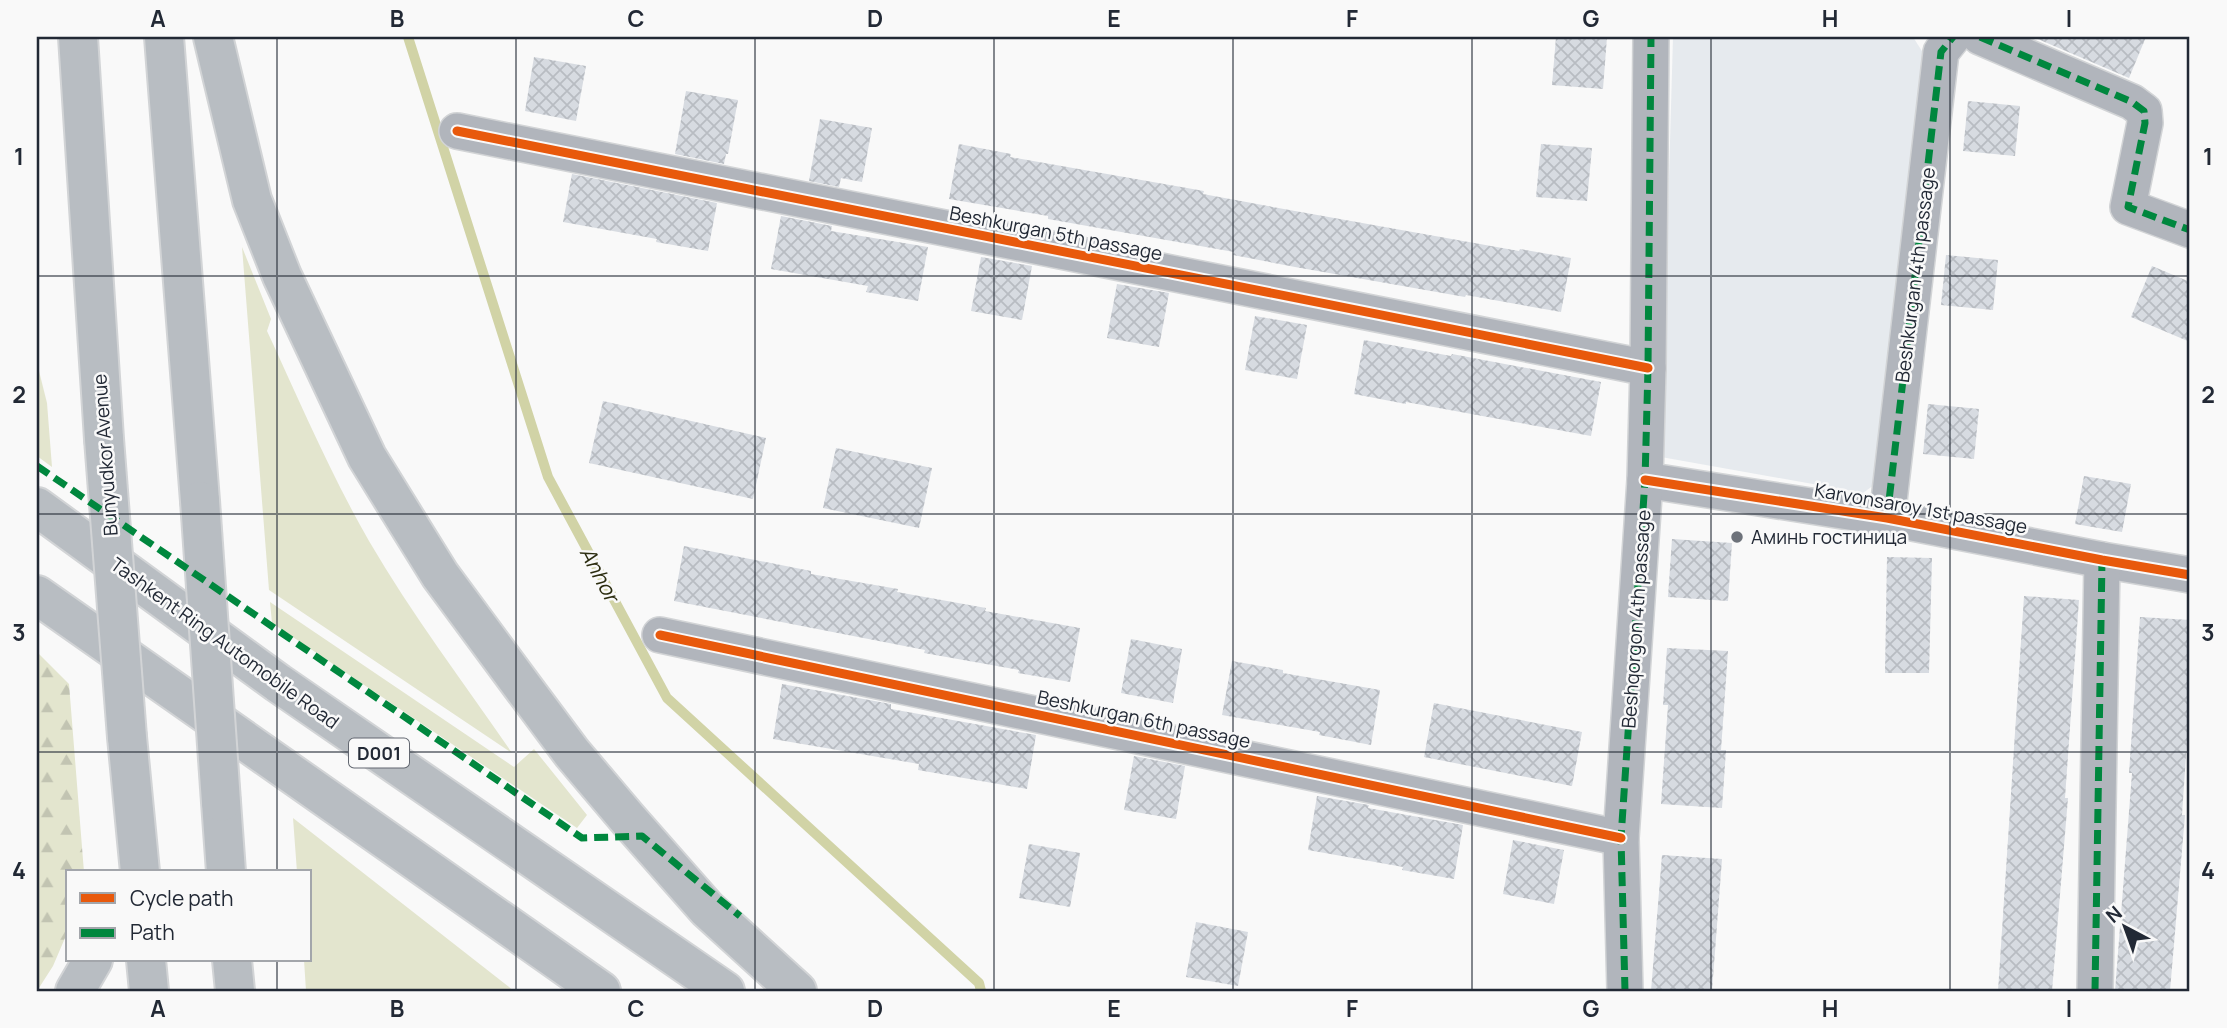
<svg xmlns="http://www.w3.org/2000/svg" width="2227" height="1028" viewBox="0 0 2227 1028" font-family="Manrope,sans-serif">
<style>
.built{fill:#e6eaee}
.green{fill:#e3e5ce}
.forest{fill:url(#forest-firs)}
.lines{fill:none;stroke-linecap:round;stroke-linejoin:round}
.stream{stroke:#d1d3a6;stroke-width:10}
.building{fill:url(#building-cross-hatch)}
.minor-casing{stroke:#d2d4d6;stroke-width:38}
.highway-casing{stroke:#d2d4d6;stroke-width:42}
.minor{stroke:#b1b5bc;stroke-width:35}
.highway{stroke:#b8bdc2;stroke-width:38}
.highway-bridge-casing{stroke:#d2d4d6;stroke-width:42;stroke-linecap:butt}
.highway-bridge{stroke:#b8bdc2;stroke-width:38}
.quiet{stroke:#00873e;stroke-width:7;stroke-dasharray:14 7;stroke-linecap:butt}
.cycleway-casing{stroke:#f9f9f9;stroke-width:13}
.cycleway{stroke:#e8590c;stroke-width:9}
.grid{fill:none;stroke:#222935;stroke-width:2;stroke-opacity:0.55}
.poi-dot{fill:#6d727a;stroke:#f9f9f9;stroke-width:2.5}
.labels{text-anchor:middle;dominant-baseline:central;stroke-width:5;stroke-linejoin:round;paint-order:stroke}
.shield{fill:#f9f9f9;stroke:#626770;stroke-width:2}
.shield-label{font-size:18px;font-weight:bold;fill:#222935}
.street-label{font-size:19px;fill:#222935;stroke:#f9f9f9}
.poi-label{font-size:19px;fill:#222935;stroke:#f9f9f9;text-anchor:start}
.water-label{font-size:21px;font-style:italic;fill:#2b2c0f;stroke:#f9f9f9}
.neatline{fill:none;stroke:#222935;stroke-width:2.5}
.grid-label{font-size:23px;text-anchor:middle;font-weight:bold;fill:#222935}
</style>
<defs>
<pattern id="forest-firs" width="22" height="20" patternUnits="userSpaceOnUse" patternTransform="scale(1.75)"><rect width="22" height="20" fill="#e3e5ce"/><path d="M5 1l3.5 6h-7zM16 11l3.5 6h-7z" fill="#c2c4b2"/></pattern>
<pattern id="building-cross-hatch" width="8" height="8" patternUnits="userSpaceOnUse" patternTransform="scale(1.75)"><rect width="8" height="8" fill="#d7dbe1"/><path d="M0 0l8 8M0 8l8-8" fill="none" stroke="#b8bcc2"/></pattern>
</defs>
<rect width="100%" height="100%" fill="#f9f9f9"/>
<polygon class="built" points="1673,37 1913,37 1927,59 1874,485 1863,493 1661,457"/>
<g class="green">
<path d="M242,247L271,319L267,331C300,402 330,473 369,541C412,615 464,683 512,753L269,590Z"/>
<polygon points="37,347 38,367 47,403 52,467 37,456"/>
<polygon points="270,602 514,767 534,749 587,815 577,828 272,623"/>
<polygon points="293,818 514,991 306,991 304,960 310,960 310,872 297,872"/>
</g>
<polygon class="forest" points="37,652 69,684 84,872 68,872 68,931 53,966 37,991"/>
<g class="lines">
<polyline class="stream" points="408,37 548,477 667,698 979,983 981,991"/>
</g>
<g class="building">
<polygon points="1556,37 1607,37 1603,89 1552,85"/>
<polygon points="2033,37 2146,37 2129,78"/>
<polygon points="534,57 586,66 576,121 525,111"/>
<polygon points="686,91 738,100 728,154 726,154 724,164 675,154"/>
<polygon points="1968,101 2020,106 2015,156 1963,151"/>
<polygon points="820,119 872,128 862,182 841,178 839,187 809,181"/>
<polygon points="959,144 1011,154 1010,157 1204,191 1203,194 1295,211 1519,251 1520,249 1571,258 1561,312 1466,295 1465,297 1295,267 1233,255 1234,252 1048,219 1048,216 949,199"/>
<polygon points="1541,144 1592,148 1587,201 1536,197"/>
<polygon points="572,174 717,203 708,251 656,242 657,239 563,222"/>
<polygon points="781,216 832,226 831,231 928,247 918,301 866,292 868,286 771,269"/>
<polygon points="1946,255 1998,260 1993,310 1941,305"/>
<polygon points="981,257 1032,266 1022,320 971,311"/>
<polygon points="2152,266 2190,282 2190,342 2131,317"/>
<polygon points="1117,284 1169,293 1159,347 1107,338"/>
<polygon points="1255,316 1307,325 1297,379 1245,370"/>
<polygon points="1364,340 1451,356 1452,354 1601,382 1591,436 1406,402 1406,404 1354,394"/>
<polygon points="603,401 766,438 753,499 589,463"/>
<polygon points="1928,404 1979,409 1974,459 1923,454"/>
<polygon points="836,448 932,468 919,528 823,508"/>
<polygon points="2084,476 2131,484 2122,532 2075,524"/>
<polygon points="1672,539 1732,543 1728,601 1668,597"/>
<polygon points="684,546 811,571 811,574 898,589 897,592 986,608 985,611 1080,628 1070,682 1018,673 1019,670 924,653 925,650 674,601"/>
<polygon points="1887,557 1932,558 1929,673 1885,673"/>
<polygon points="2024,596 2079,600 2065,798 2068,798 2052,991 1998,991"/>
<polygon points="2140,617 2190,620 2190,696 2182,815 2185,815 2170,991 2115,991 2132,773 2129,773"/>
<polygon points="1131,639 1182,649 1173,703 1121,693"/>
<polygon points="1667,648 1728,651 1721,750 1726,750 1722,808 1661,804 1668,705 1663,705"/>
<polygon points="1232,661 1283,670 1283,673 1380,690 1371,745 1319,735 1320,732 1222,715"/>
<polygon points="782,684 891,704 891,709 1036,735 1027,789 918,770 919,764 773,739"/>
<polygon points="1434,703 1582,732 1572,786 1424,757"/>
<polygon points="1134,756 1185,766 1176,819 1124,810"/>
<polygon points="1317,796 1369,805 1368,808 1463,825 1454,879 1402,870 1403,867 1308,850"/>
<polygon points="1513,840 1564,850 1554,904 1503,894"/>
<polygon points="1029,844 1080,853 1070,907 1019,898"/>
<polygon points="1662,855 1722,859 1712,991 1651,991"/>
<polygon points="1196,922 1248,932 1238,986 1186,977"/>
</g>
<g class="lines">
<defs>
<g id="minor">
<polyline points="1980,37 2132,102 2144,111 2145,123 2128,207 2190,230"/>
<polyline points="457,131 1648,368"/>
<polyline points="1645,480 1887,518 2102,560 2190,575"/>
<polyline points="1887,518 1941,52 1953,37"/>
<polyline points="660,635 1621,838"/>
<polyline points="1625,991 1621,838 1645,480 1648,368 1651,37"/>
<polyline points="2095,991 2102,560"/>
</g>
<g id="highway">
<polyline points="78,37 104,439"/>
<polyline points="164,37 200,501"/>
<polyline points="213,37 252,200 282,276 367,457 409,525 440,575 522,686 572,753 627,818 707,909 797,991"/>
<polyline points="37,507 278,683 725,991"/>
<polyline points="37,595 601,991"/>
<polyline points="127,737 140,872"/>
<polyline points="221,802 226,872"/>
<polyline points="146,960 149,991"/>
<polyline points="232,960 235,991"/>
<polyline points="75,991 93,960"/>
</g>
</defs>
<use href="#minor" class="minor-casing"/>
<use href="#highway" class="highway-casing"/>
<use href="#minor" class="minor"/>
<use href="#highway" class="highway"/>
<defs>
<g id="highway-bridge">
<polyline points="104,439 127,737"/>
<polyline points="200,501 221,802"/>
</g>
</defs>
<use href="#highway-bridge" class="highway-bridge-casing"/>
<use href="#highway-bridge" class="highway-bridge"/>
<g class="quiet">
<polyline points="1980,37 2132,102 2144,111 2145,123 2128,207 2190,230"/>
<polyline points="37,466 582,838 642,836 740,916"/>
<polyline points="1887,518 1941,52 1953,37"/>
<polyline points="1625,991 1621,838 1645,480 1648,368 1651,37"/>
<polyline points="2095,991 2102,560"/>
</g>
<defs>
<g id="cycleway">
<polyline points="457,131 1648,368"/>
<polyline points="1645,480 1887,518 2102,560 2190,575"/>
<polyline points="660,635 1621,838"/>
</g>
</defs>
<use href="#cycleway" class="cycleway-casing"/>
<use href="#cycleway" class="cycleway"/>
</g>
<path class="grid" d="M277,37V872M516,37V991M755,37V991M994,37V991M1233,37V991M1472,37V991M1711,37V991M1950,37V991M37,276H2190M37,514H2190M37,752H2190M277,960V991"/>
<circle class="poi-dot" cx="1737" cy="537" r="7"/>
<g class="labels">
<rect class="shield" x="349" y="738.5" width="60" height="29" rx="5"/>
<g class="shield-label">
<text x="379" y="753">D001</text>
</g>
<g class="street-label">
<text transform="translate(1056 233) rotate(11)">Beshkurgan 5th passage</text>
<text transform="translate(1915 275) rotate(-83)">Beshkurgan 4th passage</text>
<text transform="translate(105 455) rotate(-94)">Bunyudkor Avenue</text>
<text transform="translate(1921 508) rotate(10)">Karvonsaroy 1st passage</text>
<text transform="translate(1636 619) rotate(-86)">Beshqorgon 4th passage</text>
<text transform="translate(225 643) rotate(36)">Tashkent Ring Automobile Road</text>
<text transform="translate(1144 719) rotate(12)">Beshkurgan 6th passage</text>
</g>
<g class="poi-label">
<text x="1751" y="537">Аминь гостиница</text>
</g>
<g class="water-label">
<text transform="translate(600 574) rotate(62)">Anhor</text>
</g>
</g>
<rect width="2227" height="1028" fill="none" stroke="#f9f9f9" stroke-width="77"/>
<rect x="66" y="870" width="245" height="91" fill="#f9f9f9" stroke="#a3a6ab" stroke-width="2"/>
<rect x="80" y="893" width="35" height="10" fill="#e8590c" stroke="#a3a6ab" stroke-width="2"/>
<text x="130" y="906" font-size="21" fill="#222935">Cycle path</text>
<rect x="80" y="928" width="35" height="10" fill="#00873e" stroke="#a3a6ab" stroke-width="2"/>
<text x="130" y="940" font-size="21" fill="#222935">Path</text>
<g transform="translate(2125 927) rotate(319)" stroke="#f9f9f9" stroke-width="5" paint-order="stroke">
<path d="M0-5L12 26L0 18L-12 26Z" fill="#222935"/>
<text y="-10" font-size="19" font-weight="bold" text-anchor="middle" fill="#222935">N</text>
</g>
<rect x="38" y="38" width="2150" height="952" class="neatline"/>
<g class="grid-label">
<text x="158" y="27">A</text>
<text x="397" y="27">B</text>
<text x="636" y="27">C</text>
<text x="875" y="27">D</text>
<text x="1114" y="27">E</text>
<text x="1352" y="27">F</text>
<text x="1591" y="27">G</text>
<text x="1830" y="27">H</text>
<text x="2069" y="27">I</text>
<text x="19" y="165">1</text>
<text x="2208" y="165">1</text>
<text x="19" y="403">2</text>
<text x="2208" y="403">2</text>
<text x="19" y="641">3</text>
<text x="2208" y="641">3</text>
<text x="19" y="879">4</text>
<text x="2208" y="879">4</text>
<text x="158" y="1017">A</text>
<text x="397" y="1017">B</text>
<text x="636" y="1017">C</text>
<text x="875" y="1017">D</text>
<text x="1114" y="1017">E</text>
<text x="1352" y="1017">F</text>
<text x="1591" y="1017">G</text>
<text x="1830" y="1017">H</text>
<text x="2069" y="1017">I</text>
</g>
</svg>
